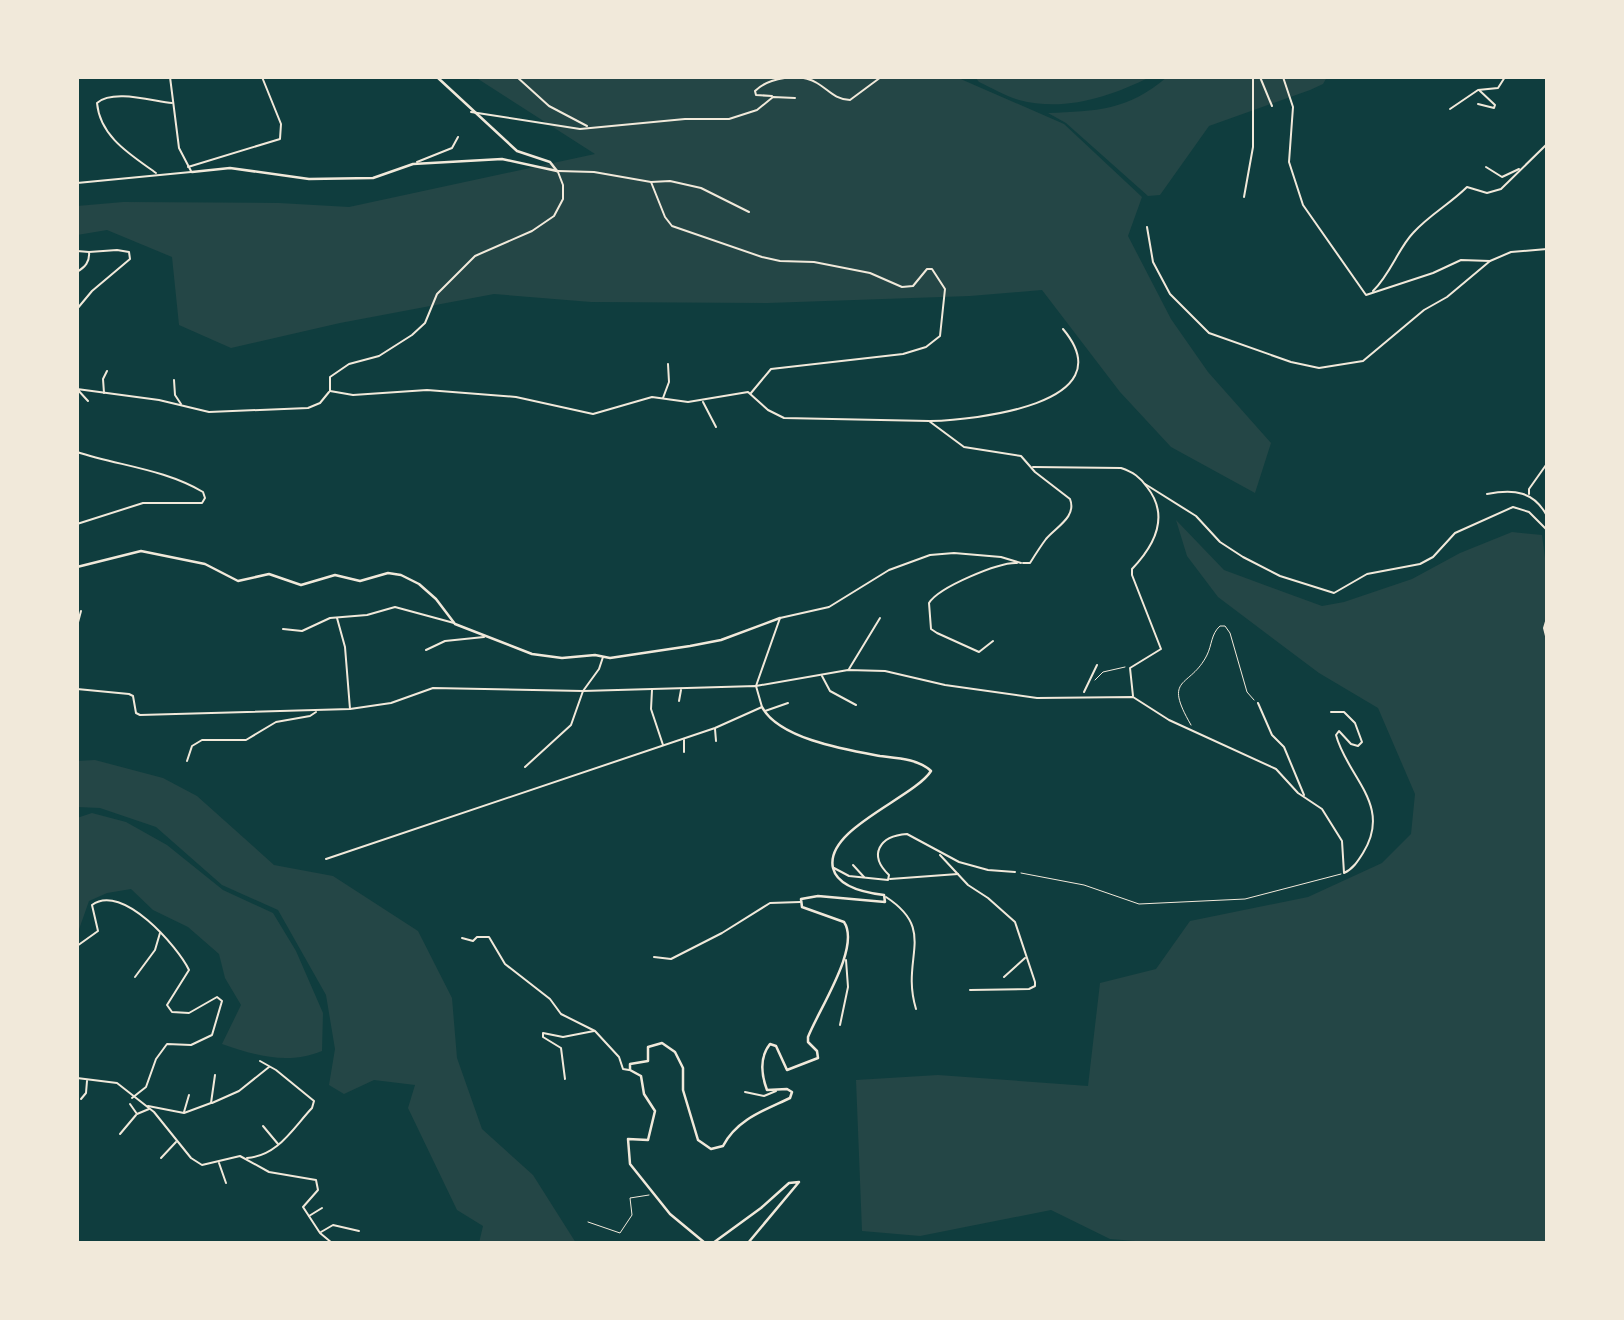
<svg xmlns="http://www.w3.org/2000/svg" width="1624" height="1320" viewBox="0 0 1624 1320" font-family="Cabin,sans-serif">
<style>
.green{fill:#244646}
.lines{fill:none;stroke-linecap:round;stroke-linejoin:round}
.path{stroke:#f1e9da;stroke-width:1}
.minor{stroke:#f1e9da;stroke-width:2}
.tertiary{stroke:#f1e9da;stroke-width:2.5}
</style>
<rect width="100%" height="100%" fill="#0f3d3e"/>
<g class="green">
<polygon points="475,77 956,77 1064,124 1142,197 1128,236 1171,319 1208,372 1271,443 1255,493 1171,447 1120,392 1042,290 970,296 768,303 591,302 494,294 340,323 231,348 179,325 172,257 107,230 77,235 77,206 123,202 279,203 349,207 595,154"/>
<path d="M975,77H1150C1110,97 1064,112 1019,100C1005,96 992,88 979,82Z"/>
<path d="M1167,77H1327L1323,84L1310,90L1209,126L1160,195L1148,196L1066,123L1048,113C1097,111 1127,111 1167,77Z"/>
<polygon points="1176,520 1224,570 1322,606 1344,602 1412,579 1460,553 1512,532 1542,535 1547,573 1547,1243 1160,1243 1110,1239 1051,1210 920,1236 862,1231 856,1080 938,1075 1088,1086 1100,983 1156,969 1190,921 1308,897 1382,863 1411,834 1415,794 1378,708 1319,673 1218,597 1187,556"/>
<polygon points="95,760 163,778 197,796 274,865 333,876 418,931 452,998 457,1058 482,1129 533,1175 576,1243 479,1243 483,1226 457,1210 408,1108 415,1085 374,1080 344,1094 329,1085 335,1049 326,995 278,910 222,885 156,827 100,808 77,807 77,761"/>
<path d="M92,813L126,822L167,845L223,890L273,913L296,951L323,1013L322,1051C287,1065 257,1056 222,1044L241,1005L225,978L219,954L188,927L153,910L131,889L107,893L89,901L77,935V818Z"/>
</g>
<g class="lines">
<g class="path">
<polyline points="1095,680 1103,672 1125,667"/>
<path d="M1191,725C1162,675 1190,689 1207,655C1212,645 1211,634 1220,626H1225L1230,633L1247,692L1254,700"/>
<polyline points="1021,873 1084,885 1139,904 1245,899 1341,874"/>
<polyline points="588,1222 620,1233 632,1215 630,1198 649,1195"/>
</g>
<g class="minor">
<polyline points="170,77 179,148 191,171"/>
<polyline points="517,77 549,106 587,126"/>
<polyline points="1260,77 1272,106"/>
<polyline points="1283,77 1293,107 1289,162 1303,205 1366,295 1433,273 1461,260 1490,261 1511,252 1547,249"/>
<path d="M772,96L756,95L755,91C768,78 800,72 817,83C829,90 834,99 850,100L881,77"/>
<polyline points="1478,104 1494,108 1495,105 1479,90"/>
<polyline points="1450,109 1478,90 1498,88 1505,77"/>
<polyline points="471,112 580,129 685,119 729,119 757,110 773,97 795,98"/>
<polyline points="417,162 452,148 458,137"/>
<polyline points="188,167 280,139 281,124 262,77"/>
<polyline points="1486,167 1502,177 1519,169"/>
<polyline points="558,171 594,172 651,182 670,181 701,188 749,212"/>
<path d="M156,173C131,155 100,137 97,103C113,89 152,101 172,103"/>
<polyline points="651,182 665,217 672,226 762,257 780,261 814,262 870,273 902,287 913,286 927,269 932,269 945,289 940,336 926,347 903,354 771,369 751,393"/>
<polyline points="77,183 191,172"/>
<polyline points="1244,197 1253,147 1253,77"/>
<polyline points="1147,227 1153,262 1170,294 1209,333 1291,362 1319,368 1363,361 1424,310 1447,297 1490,261"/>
<path d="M77,251L89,252C90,262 85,267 77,272"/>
<path d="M1373,291C1391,273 1398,249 1413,233C1429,215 1450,204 1467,187L1487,193L1501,189L1547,144"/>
<polyline points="77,309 92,291 130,259 129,252 117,250 89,252"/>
<polyline points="174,380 175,395 181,404"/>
<path d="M330,391L353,395L427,390L516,397L593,414L652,397L688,402L748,392L768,410L784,418L929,421L964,447L1021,456L1035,472L1070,499C1077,517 1056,527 1046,539C1040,547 1035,555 1030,563H1023"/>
<polyline points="330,391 330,377 349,364 379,356 412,335 425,323 437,294 475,256 532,231 554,216 563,199 563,185 558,172"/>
<polyline points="104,393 103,379 107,371"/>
<polyline points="663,398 669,382 668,364"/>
<polyline points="88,401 77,389 159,400 209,412 308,408 320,403 329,392"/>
<polyline points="703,402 716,427"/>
<path d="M930,421C972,420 1127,405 1063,329"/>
<path d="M77,452C120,466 164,469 203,492L205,498L202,503H143L77,524"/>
<path d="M1033,467L1121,468C1133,472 1140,477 1147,487C1170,516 1155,545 1132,569V575L1161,649L1130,668L1133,696"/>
<polyline points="1145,484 1196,516 1220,542 1243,557 1280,576 1334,593 1367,574 1420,564 1433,557 1455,533 1513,507 1529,512 1547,530"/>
<path d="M1487,494C1514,489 1534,491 1547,516"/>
<polyline points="1529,494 1529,489 1546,465"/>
<path d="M1021,563L1001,557L954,553L930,555L889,570L829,607L780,618L756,686L848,670L885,671L945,685L1037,698L1133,697L1169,720L1276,769L1298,793L1322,809L1342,841L1344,873C1353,869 1358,861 1363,853C1393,805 1347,777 1336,735L1339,731L1351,744L1358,746L1362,742L1355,723L1344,712H1331"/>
<polyline points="337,618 345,647 350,709"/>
<polyline points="1547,618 1544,628 1547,640"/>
<polyline points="77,626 81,611"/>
<polyline points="283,629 302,631 330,618 367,615 395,607 454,623"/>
<path d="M993,641L979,652L937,633L931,629L929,603C939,587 999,562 1017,563"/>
<polyline points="426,650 445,641 484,637"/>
<polyline points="849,669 880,618"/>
<polyline points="822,676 830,691 856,705"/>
<polyline points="77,689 129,694 133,696 136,713 140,715 350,709 391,703 433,688 583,691 756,686 762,707 715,728 326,859"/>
<polyline points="652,690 651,709 663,745"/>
<polyline points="1084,692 1097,665"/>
<polyline points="679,701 681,690"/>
<polyline points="1258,703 1272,735 1284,747 1304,795"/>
<polyline points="765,711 788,703"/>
<polyline points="715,729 716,741"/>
<polyline points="684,740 684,752"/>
<polyline points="187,761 192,746 202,740 246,740 276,722 310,716 316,712"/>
<polyline points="525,767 571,725 583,691 599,669 603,657"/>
<polyline points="940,855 968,885 988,898 1015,922 1035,982 1035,986 1029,989 970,990"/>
<polyline points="853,865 864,877"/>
<path d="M834,868L849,876L888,880L889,875C868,855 879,836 907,834L959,862L988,870L1015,872"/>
<polyline points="890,879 958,874"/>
<path d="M886,897C938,931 900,957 916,1009"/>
<polyline points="462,938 473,941 477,937 489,937 505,964 550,999 561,1014 595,1031 619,1057 623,1069 629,1070"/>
<path d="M77,946L98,931L92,905C122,882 178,947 189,970L167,1005L172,1012L189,1013L217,997L222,1001L212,1035L191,1045L167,1044L156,1059L146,1087L132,1098"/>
<polyline points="654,957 671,959 722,933 770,903 800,902"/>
<polyline points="135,977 155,950 160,933"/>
<polyline points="1004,977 1025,958"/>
<polyline points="840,1025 848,987 846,960"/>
<polyline points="77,1078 117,1083 154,1112 191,1158 202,1165 240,1156 269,1172 316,1180 318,1190 303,1207 320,1233 332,1243"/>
<polyline points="565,1079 561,1048 543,1037 543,1033 563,1037 594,1031"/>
<polyline points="745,1092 764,1096 776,1091"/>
<polyline points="81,1099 86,1093 87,1081"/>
<polyline points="212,1103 239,1091 269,1067"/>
<polyline points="130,1104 137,1114 149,1109"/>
<polyline points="148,1106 184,1113 211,1103 215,1075"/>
<polyline points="184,1112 189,1095"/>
<polyline points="263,1126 278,1144"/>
<polyline points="120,1134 136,1115"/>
<polyline points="161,1158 176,1142"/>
<path d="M247,1158C278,1156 293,1128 312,1108L314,1101L276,1070L260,1061"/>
<polyline points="219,1163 226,1183"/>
<polyline points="309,1216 322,1208"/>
<polyline points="321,1232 333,1225 359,1231"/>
</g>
<g class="tertiary">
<polyline points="437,77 517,151 550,162 557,171"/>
<polyline points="192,172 230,168 309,179 373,178 413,164 502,159 557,171"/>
<polyline points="77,567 141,551 205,564 238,581 269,574 301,585 335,575 360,581 388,573 401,575 419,584 436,599 455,624 532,654 562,658 595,655 610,658 690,646 721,640 780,618"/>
<path d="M705,1243L670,1214L630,1164L628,1139L648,1140L655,1111L644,1094L641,1076L630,1070V1064L648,1061V1047L662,1043L675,1052L683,1068V1090L698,1140L711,1149L723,1146C737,1119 765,1110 790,1098L792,1092L787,1089L767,1090C761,1074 759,1058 770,1044L776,1046L787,1070L818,1058L817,1051L808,1042V1037C819,1009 861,947 844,922L802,907L801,899L818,896L885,902L884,895C867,893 838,888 833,868C824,829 914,798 931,771C919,759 896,758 880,756C847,750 779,739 762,707"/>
<polyline points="713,1243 761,1208 789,1183 799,1182 748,1243"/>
</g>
</g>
<rect width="1624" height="1320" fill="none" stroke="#f1e9da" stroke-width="158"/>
</svg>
